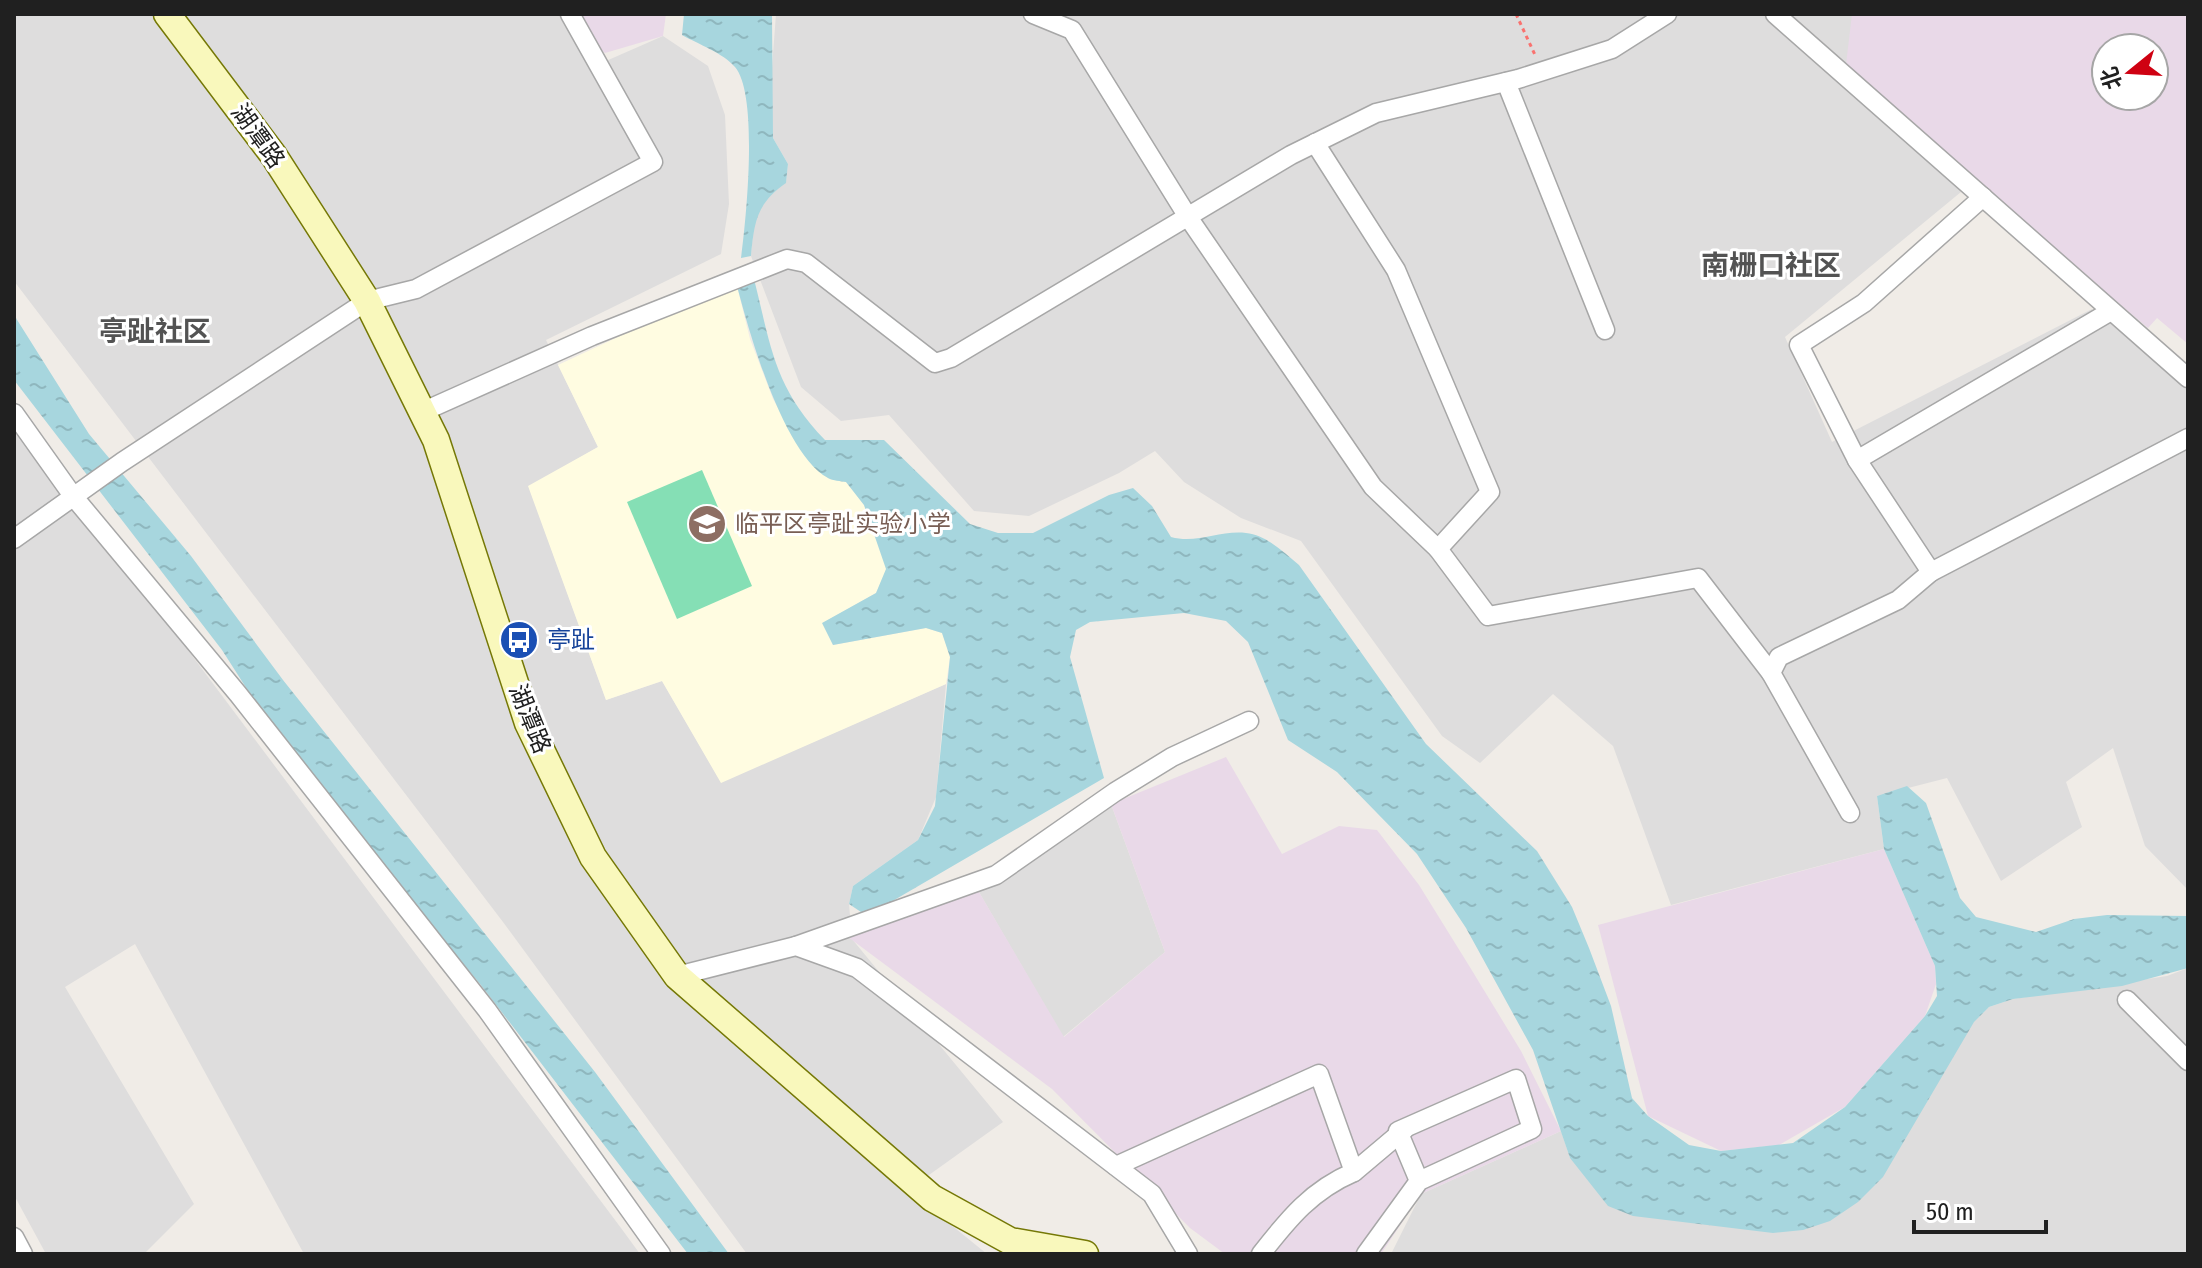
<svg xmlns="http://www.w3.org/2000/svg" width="2202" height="1268" viewBox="0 0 2202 1268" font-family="'Fira Sans Condensed','Noto Sans SC',sans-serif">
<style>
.residential{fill:#dedddd}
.industrial{fill:#e9d9e8;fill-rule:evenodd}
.education{fill:#fffce1}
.pitch{fill:#85dfb5}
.water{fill:url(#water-ripples)}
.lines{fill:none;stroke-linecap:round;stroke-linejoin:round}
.street-casing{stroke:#a7a7a7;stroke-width:21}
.secondary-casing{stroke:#757806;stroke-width:29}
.path{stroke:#f9726f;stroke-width:3;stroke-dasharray:4 4;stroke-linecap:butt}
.street{stroke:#fff;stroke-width:18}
.secondary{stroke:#f9f8bc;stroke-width:26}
.labels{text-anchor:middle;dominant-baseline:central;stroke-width:6;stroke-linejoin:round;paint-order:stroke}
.street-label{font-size:24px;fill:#202020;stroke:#fff}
.education-label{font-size:24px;fill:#785e54;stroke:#fff;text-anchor:start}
.transit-label{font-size:24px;fill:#164399;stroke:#fff;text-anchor:start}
.quarter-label{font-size:28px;font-weight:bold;fill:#535353;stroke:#fff}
</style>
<defs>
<pattern id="water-ripples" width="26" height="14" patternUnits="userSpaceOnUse" patternTransform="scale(2)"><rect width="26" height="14" fill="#a7d6de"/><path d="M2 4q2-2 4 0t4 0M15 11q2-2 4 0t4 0" fill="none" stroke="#8fb7be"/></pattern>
</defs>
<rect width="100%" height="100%" fill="#f0ece7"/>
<g class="residential">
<polygon points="14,14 582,14 606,61 663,36 708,66 725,115 729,204 721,254 546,340 598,447 529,487 606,700 662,681 721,782 946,684 936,797 918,840 853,886 849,904 852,939 1003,1122 908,1190 987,1254 747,1254 503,922 14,281"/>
<polygon points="776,14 1860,14 1845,73 1961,192 1785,337 1832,442 2092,309 2188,384 2188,890 2145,846 2113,748 2066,782 2082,827 2001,881 1947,778 1877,796 1884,849 1671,905 1613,746 1553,694 1480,763 1442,736 1301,541 1241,518 1184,482 1155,451 1119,473 1029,516 974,511 889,415 841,421 801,387 751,256 754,218 767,196 786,182 788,164 773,138 770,94"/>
<polygon points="14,418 621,1228 640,1254 304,1254 135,944 65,987 194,1204 144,1254 46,1254 14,1195"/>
<polygon points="1111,804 1165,952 1063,1037 976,887"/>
<polygon points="2188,968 2188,1254 1391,1254 1421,1194 1561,1131 1570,1158 1760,1231 1989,1007 2013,999 2167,976"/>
</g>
<g class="industrial">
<polygon points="565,14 666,14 663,36 605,53 568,23"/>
<path d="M1852,14H2188V344L2157,318L2148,328L1845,73ZM2106,48H2154V96H2106Z"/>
<polygon points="1226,757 1282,854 1339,826 1377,830 1419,885 1468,964 1521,1051 1561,1131 1421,1194 1381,1254 1225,1254 1190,1228 1052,1089 840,931 976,887 1064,1037 1165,952 1111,804"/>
<polygon points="1884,849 1935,966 1936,984 1925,1016 1845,1107 1779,1145 1721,1151 1648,1116 1598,925"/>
</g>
<polygon class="education" points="736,282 750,339 773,399 796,440 829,479 846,482 864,505 887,569 876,593 823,623 833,645 926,628 942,633 950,657 946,684 721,783 662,681 606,700 528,486 598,447 558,365"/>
<polygon class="pitch" points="702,470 752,586 677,619 627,502"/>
<g class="water">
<path d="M684,14H772L773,138L788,164L786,183C757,203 754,222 751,256L741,258C746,221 759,95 735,67C723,53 698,44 682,35Z"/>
<path d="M753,275C771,345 773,386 825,440H884L970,524L998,533H1033L1109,495L1133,488L1152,506L1171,537C1197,544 1220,530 1246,533C1267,535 1284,553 1299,565L1426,744L1537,851L1572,907L1589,948L1611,1006L1632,1098L1648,1116L1689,1145L1721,1151L1793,1143L1845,1107L1925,1016L1937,996L1935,966L1884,849L1877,796L1907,786L1926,803L1960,898L1976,917L2036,932L2074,919L2107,915L2188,916V968L2122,986L2013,999L1989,1007L1974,1022L1883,1177L1858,1202L1830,1221L1803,1230L1773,1233L1633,1216L1608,1206L1570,1158L1533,1050L1466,928L1417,854L1337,772L1288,740L1248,642L1226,621L1184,613L1090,622L1076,630L1070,657L1104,778L884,906L864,914L849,904L853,886L918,840L935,806L950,657L942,633L926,628L833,645L822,623L876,593L886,569L864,505L846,482C841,481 833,481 828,478C783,454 748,329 736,282Z"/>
<polygon points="14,315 89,434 191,556 283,680 595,1072 729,1254 688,1254 480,984 287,752 222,650 14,380"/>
</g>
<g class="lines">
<defs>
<g id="street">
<polyline points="1033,14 1072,30 1188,217 1373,487 1438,549"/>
<polyline points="1775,14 2188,378"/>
<polyline points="1506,82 1605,330"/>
<polyline points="1315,143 1396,270 1490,492 1438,549 1488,616 1698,578 1771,673"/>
<polyline points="1983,197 1864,303 1799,345 1857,460 2111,311"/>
<polyline points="422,412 592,336 787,259 806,263 935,363 951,358 1291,155 1376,113 1518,79 1612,49 1667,14"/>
<polyline points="14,413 73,496 238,694 487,1010 661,1254"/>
<polyline points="14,539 122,462 367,301 416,289 653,162 570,14"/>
<polyline points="1931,572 2188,438"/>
<polyline points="1850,813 1771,673 1779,657 1898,600 1931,572 1857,460"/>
<polyline points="796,946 996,875 1115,792 1172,757 1249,721"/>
<polyline points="677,976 796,946 857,968 1152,1194 1188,1254"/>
<polyline points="2127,1000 2188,1061"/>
<polyline points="1116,1166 1319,1074 1354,1172 1405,1129"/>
<polyline points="14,1237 23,1254"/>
<path d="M1261,1254C1289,1218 1312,1190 1354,1172"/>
<polyline points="1366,1254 1419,1181 1532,1129 1516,1079 1398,1131 1419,1181"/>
</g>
<polyline id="secondary" points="167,14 274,156 367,301 436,440 528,723 593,857 677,976 932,1198 1010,1241 1085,1254"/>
</defs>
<use href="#street" class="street-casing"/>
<use href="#secondary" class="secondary-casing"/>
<polyline class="path" points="1516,14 1536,57"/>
<use href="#street" class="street"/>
<use href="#secondary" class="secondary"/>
</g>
<defs>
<symbol id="school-disc" viewBox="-11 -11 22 22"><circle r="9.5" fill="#8d6e63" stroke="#fff"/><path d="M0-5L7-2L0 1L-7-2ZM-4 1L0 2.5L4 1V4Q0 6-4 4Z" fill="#fff"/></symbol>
<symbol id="bus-disc" viewBox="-11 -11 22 22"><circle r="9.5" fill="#1a4fb4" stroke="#fff"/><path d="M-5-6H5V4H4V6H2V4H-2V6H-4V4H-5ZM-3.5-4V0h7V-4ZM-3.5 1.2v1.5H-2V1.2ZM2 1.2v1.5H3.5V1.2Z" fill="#fff"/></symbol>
</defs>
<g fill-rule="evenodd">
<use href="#school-disc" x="685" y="502" width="44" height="44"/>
<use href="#bus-disc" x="497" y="618" width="44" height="44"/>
</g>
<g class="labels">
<g class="street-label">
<text transform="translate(258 136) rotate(54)">湖潭路</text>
<text transform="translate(530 719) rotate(68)">湖潭路</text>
</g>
<g class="education-label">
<text x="735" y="524">临平区亭趾实验小学</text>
</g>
<g class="transit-label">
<text x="547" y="640">亭趾</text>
</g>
<g class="quarter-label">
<text x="1771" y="265">南栅口社区</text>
<text x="155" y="331">亭趾社区</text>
</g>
</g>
<rect width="2202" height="1268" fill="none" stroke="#202020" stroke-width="32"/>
<g transform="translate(2130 72) rotate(252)"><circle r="38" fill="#ffffff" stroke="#a6a6a6" stroke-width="2"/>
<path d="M0-6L14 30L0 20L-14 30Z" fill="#cf0112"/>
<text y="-12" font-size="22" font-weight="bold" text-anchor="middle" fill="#202020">北</text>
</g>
<path d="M1914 1220v12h132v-12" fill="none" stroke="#202020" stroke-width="4"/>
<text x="1926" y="1220" font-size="24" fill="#202020" stroke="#ffffff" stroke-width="6" paint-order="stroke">50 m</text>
</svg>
